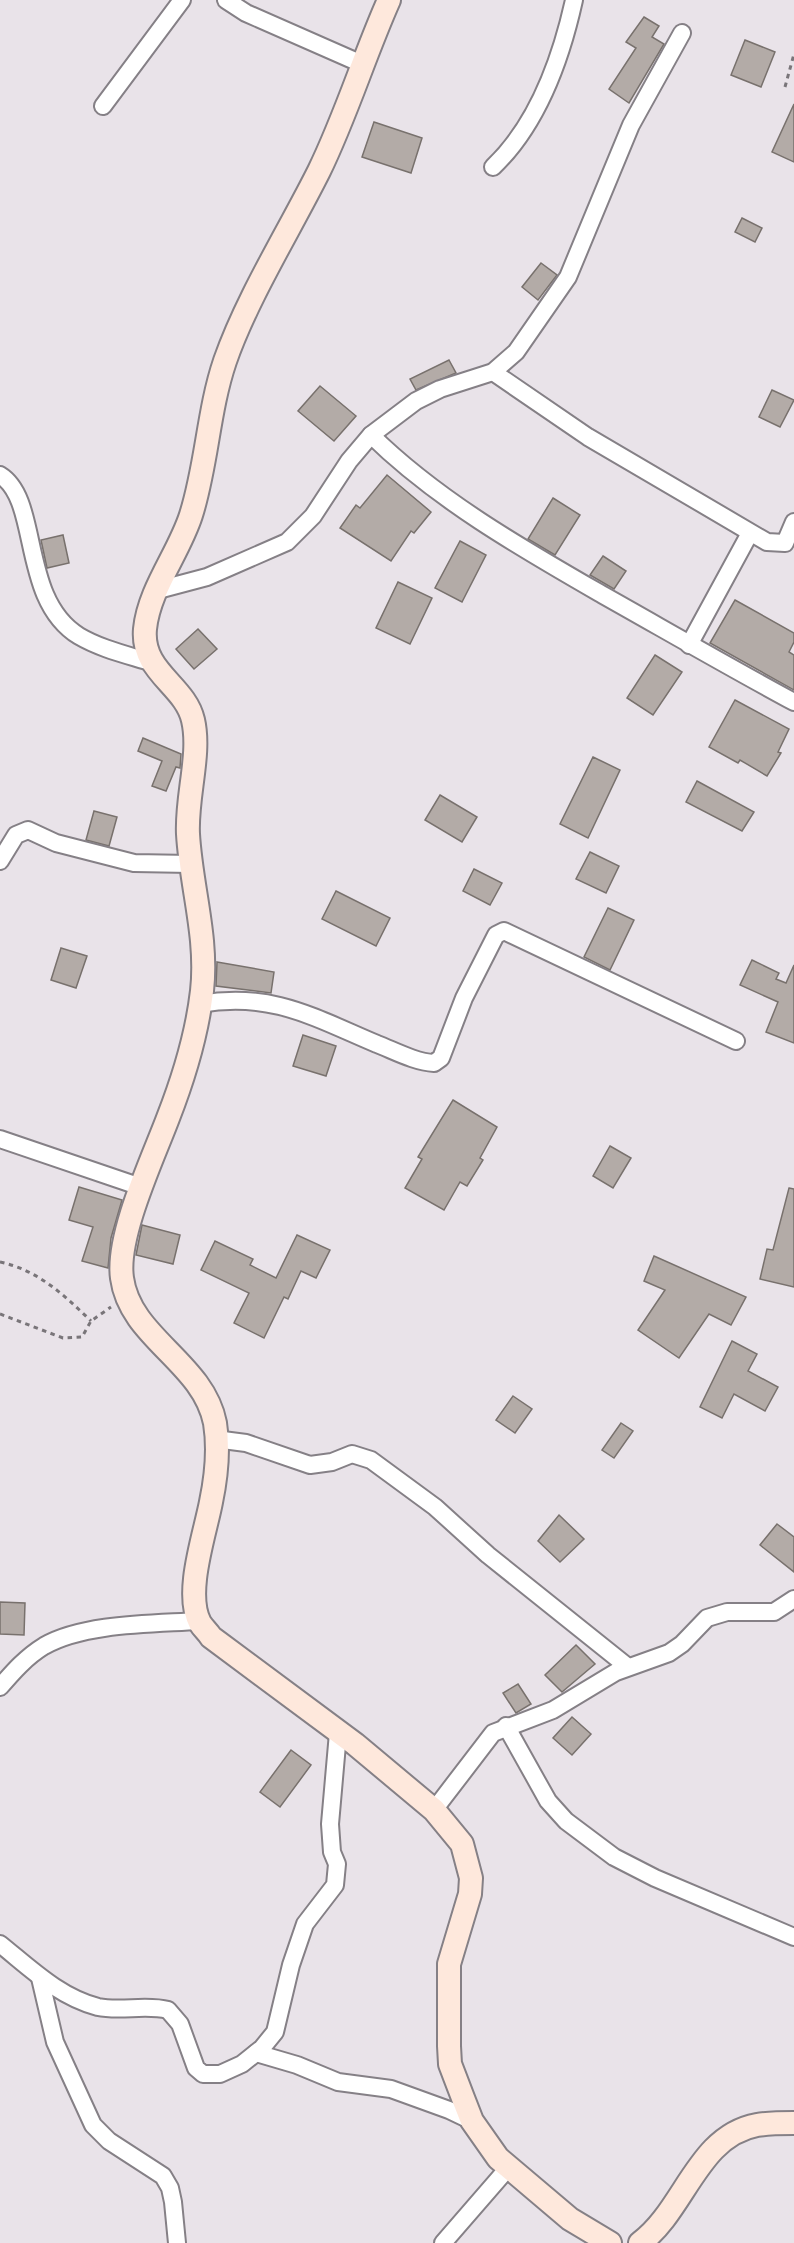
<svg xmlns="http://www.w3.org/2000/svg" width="794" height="2243" viewBox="0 0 794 2243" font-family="Cabin,sans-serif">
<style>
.building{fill:#b3aba7;stroke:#78716d;stroke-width:1.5}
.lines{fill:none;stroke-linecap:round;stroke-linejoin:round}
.street-casing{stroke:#858086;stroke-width:20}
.secondary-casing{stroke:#858086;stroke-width:26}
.path{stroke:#797579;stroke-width:3;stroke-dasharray:4.5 4.5;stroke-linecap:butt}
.street{stroke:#fff;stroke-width:16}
.secondary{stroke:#fee8dc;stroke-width:22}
</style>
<rect width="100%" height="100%" fill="#e9e3e9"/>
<g class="building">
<polygon points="644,17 659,26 652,37 664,44 629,103 609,89 636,48 626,42"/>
<polygon points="745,40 775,52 761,87 731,75"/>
<polygon points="794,104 794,162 772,152"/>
<polygon points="374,122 422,138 411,173 362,157"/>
<polygon points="742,218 762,228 755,242 735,232"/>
<polygon points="541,263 557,275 538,300 522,287"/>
<polygon points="449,360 456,373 416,390 410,379"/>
<polygon points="320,386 356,416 334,441 298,411"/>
<polygon points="772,390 794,400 780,427 759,417"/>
<polygon points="387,475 431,512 414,533 411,531 391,561 340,528 356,505 360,508"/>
<polygon points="553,498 580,515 555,555 528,539"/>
<polygon points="63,535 69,563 47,568 41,540"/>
<polygon points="460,541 486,555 462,602 435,588"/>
<polygon points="603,556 626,571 614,589 590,575"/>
<polygon points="398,582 432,598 410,644 376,628"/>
<polygon points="735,600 794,633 794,642 789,652 794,655 794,690 710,643"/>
<polygon points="198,629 217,649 194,669 176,649"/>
<polygon points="655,655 682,672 653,715 627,698"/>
<polygon points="735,700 789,729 778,752 781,753 767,776 740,760 738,763 709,747"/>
<polygon points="143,738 181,754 180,768 176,767 166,791 152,786 162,761 138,751"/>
<polygon points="593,757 620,770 588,838 560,824"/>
<polygon points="697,781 754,812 742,831 686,802"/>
<polygon points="440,795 477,817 462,842 425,820"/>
<polygon points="94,811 117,817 109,846 86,840"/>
<polygon points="590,852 619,866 606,893 576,879"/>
<polygon points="474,869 502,883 490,905 463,891"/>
<polygon points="336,891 390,918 376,946 322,919"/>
<polygon points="608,908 634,920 610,970 584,957"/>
<polygon points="61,948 87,956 76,988 51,980"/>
<polygon points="752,960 779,973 776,979 786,983 794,965 794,1043 766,1032 778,1002 740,985"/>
<polygon points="217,962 274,972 271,993 216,986"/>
<polygon points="303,1035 336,1046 326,1076 293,1066"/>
<polygon points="453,1100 497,1127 480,1158 483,1160 467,1186 460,1182 444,1210 405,1188 422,1159 418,1157"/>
<polygon points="610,1146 631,1158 613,1188 593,1176"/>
<polygon points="79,1187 122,1200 111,1238 108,1268 82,1261 93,1227 69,1220"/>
<polygon points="789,1188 794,1189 794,1287 760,1279 767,1249 773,1250"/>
<polygon points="142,1225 180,1235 173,1264 136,1255"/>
<polygon points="297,1235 330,1250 316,1278 301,1271 288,1299 284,1297 264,1338 234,1323 249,1293 201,1270 215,1241 253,1259 250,1265 276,1278"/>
<polygon points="654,1256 746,1297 731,1325 709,1314 679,1358 638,1330 665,1290 644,1281"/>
<polygon points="732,1341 757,1354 748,1371 778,1387 765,1411 734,1394 722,1418 700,1407"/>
<polygon points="513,1396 532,1409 515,1433 496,1420"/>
<polygon points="621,1423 633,1431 614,1458 602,1450"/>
<polygon points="559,1515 584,1539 560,1562 538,1541"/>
<polygon points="777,1524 794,1537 794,1572 760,1545"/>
<polygon points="0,1602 25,1603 24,1635 0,1634"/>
<polygon points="576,1645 595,1664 562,1692 545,1675"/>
<polygon points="518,1684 531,1704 516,1713 503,1693"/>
<polygon points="572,1717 591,1734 572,1755 553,1738"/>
<polygon points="291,1750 311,1765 280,1807 260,1792"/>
</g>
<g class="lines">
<defs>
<g id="street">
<polyline points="226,0 246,13 362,64"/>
<polyline points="103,106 182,0"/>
<path d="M493,167C538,124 561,59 574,0"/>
<polyline points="493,372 588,437 767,542 785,543 794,522"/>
<path d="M371,435C437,500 523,549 603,595C667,631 729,667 794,702"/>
<path d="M0,475C41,500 19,599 79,636C101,649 128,655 153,663"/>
<polyline points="158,590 207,577 287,542 313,516 349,461 371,435 416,401 440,389 493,372 516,352 568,277 631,125 682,33"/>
<polyline points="689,645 750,533"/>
<polyline points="0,861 16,835 28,830 56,843 134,863 191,864"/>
<path d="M200,1004C271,991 315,1018 377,1044C395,1051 415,1062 434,1063L441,1058L464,998L496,935L504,931L736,1041"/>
<polyline points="0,1139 141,1187"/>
<polyline points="215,1439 246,1443 310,1465 332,1462 352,1454 371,1460 435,1507 488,1555 628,1667"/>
<path d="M0,1687C13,1672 26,1657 44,1646C84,1623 153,1624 198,1621"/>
<polyline points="506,1726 548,1801 566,1821 614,1857 655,1878 794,1937"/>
<polyline points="434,1810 493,1733 553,1710 616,1672 669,1653 682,1644 707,1618 727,1612 774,1612 794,1599"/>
<path d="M0,1944C30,1968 59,1997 98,2007C121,2012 145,2004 168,2010L180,2024L196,2068L203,2074H220L242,2064L262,2048L275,2032L291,1965L305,1924L335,1885L337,1864L332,1852L330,1824L338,1733"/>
<polyline points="40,1978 55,2042 93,2125 109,2141 163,2176 170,2188 173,2202 177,2243"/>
<polyline points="256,2053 297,2065 338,2082 391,2089 449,2110 472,2121"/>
<polyline points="443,2243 508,2168"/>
</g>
<g id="secondary">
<path d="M389,0C364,56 346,116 319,171C289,231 247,298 225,361C208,411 207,465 191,515C179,553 149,589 145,629C141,672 185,685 193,720C201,754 186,797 188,834C191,887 208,937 202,991C197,1034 184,1077 168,1118C153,1158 116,1236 122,1278C130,1338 203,1362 215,1423C219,1448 216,1478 211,1502C205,1534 184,1593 200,1623C203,1628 208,1632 211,1637L355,1744L434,1810L462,1844L471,1878L470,1894L449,1964V2046L450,2064L463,2098L472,2121L498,2158L570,2219L610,2243"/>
<path d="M640,2243C685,2210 697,2136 757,2125C769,2123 782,2123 794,2123"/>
</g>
</defs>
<use href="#street" class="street-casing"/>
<use href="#secondary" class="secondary-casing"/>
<g class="path">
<polyline points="785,87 794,54"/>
<path d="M0,1262C38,1270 64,1295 91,1321"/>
<polyline points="0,1314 63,1338 82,1337 91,1321 111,1307"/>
</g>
<use href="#street" class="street"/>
<use href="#secondary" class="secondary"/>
</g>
</svg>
